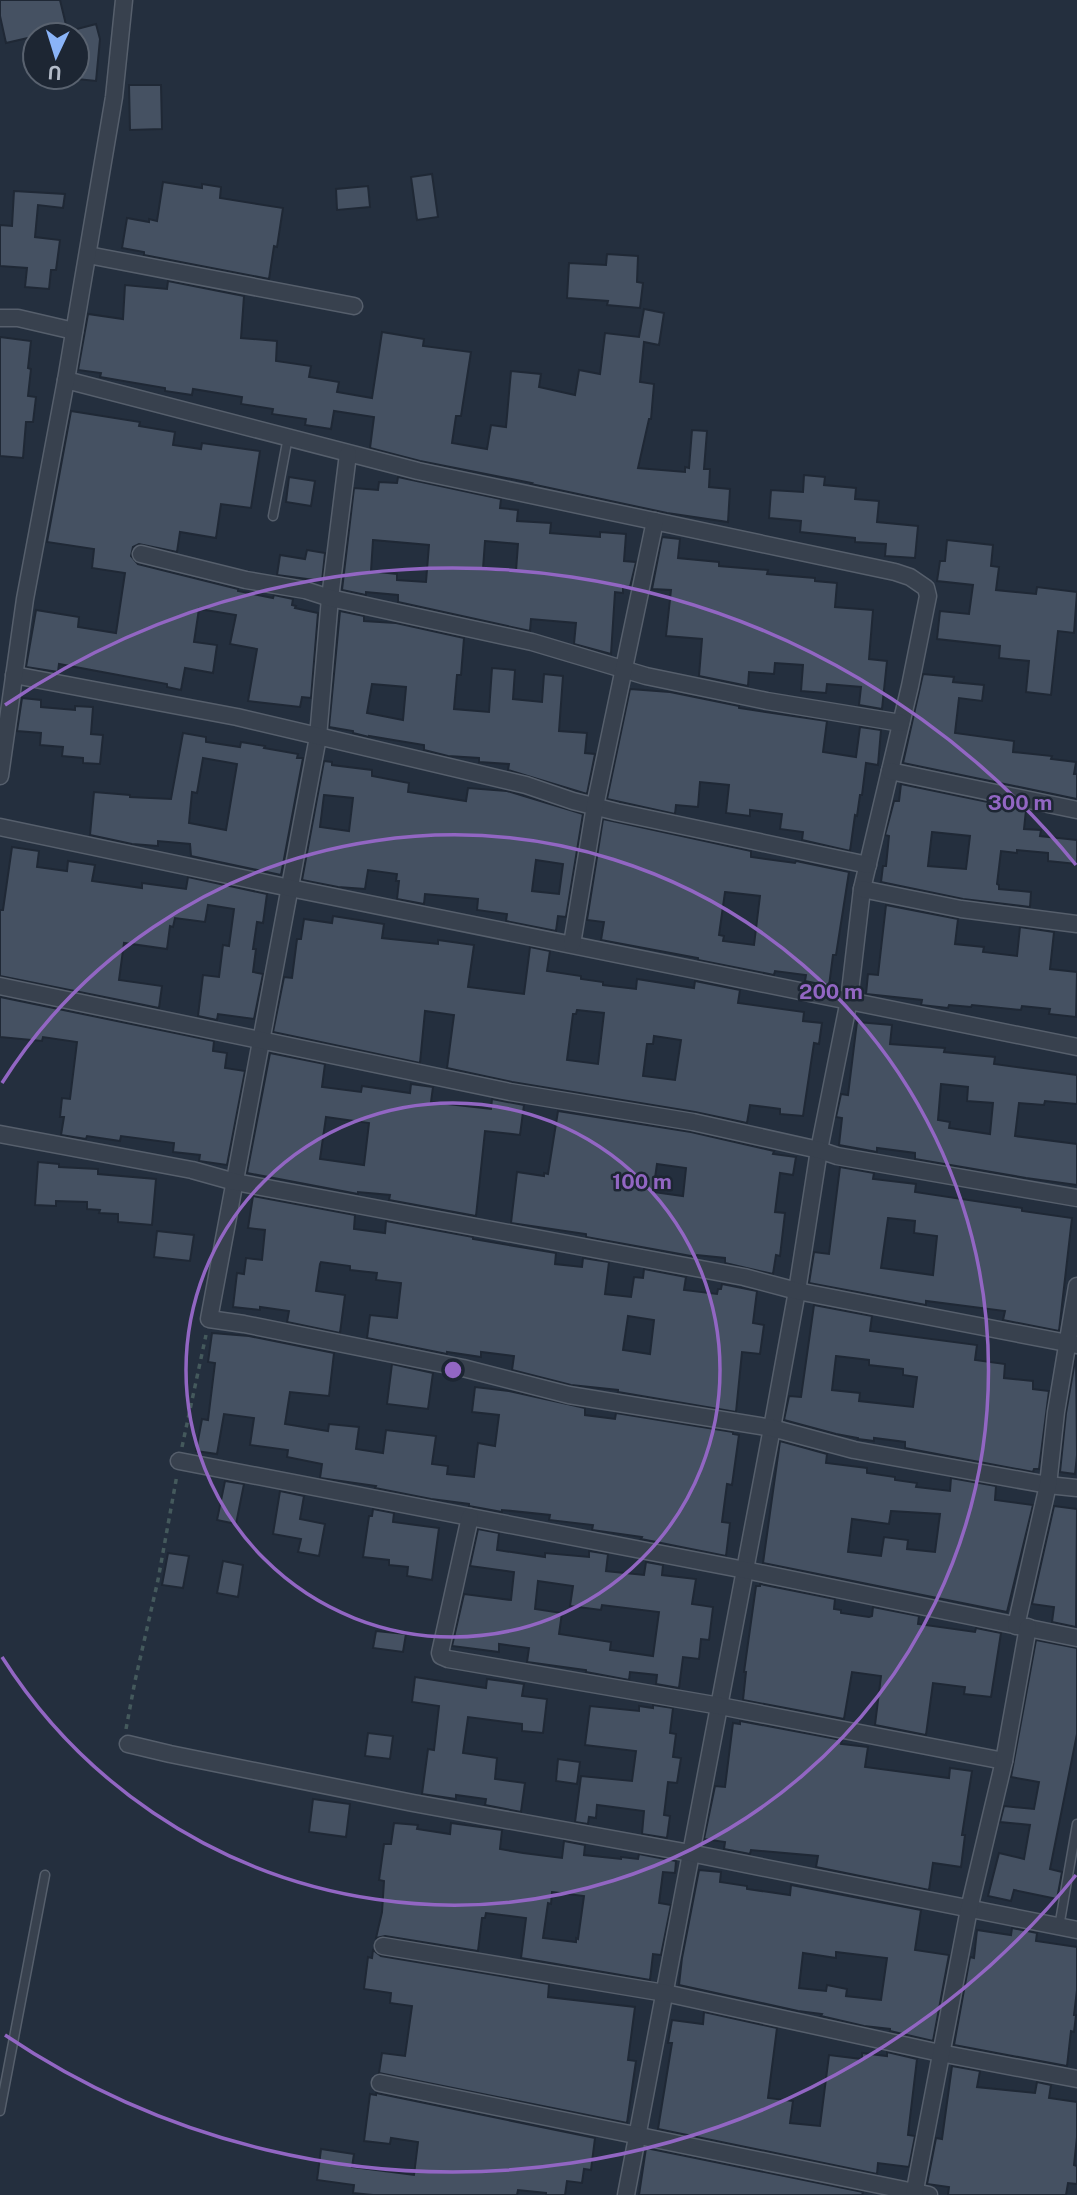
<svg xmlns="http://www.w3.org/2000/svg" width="1077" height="2195" viewBox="0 0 1077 2195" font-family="'Public Sans',sans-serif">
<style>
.building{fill:#455162;stroke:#1f2835;stroke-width:2;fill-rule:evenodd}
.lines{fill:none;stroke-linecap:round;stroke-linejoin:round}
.lane-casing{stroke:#565f6c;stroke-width:11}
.street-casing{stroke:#565f6c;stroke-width:19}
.path{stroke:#44595c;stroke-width:3.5;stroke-dasharray:5 5;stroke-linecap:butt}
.lane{stroke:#38414e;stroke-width:8}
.street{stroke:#38414e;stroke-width:16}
.ring{fill:none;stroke:#9266c3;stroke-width:3.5}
.centre{fill:#9266c3;stroke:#1d2633;stroke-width:3.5}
.ring-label{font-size:21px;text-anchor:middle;font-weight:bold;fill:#9266c3;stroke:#1d2633;stroke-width:5;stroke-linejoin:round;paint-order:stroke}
</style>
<rect width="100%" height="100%" fill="#242f3e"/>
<g class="building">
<polygon points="0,0 60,0 67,29 6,43 0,16"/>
<polygon points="96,24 100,39 96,81 77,79 77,29"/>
<polygon points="129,85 161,85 162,129 130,130"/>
<polygon points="432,174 438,217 417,220 411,177"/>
<polygon points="163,182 202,188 202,184 221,187 220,198 283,208 277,247 274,246 269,279 144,255 144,252 122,248 127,218 149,222 149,219 157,221"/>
<polygon points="368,186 370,207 337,210 336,189"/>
<polygon points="14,191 65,194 63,208 38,205 35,237 60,240 56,270 51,270 49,289 25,287 27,268 0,266 0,225 12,226"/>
<polygon points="607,254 638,256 637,282 643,283 640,308 607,305 608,301 567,298 569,263 606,265"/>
<polygon points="168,281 244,296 241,338 277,341 276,361 311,366 309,377 339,382 337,392 372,398 382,332 424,339 423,346 471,352 461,416 456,416 452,443 487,449 491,425 506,427 511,371 541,374 539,387 575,395 579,370 600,374 605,333 639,337 644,309 664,313 659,345 644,342 640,382 654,384 651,419 649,419 638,468 685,472 685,467 689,468 692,430 707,431 704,469 710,469 709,487 730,489 728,522 667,513 531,484 532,483 420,461 370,448 374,417 334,411 331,429 305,425 306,419 272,414 273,409 241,404 242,397 193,389 192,395 165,391 165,388 100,377 101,373 78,370 88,314 123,319 125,285 167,289"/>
<polygon points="0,337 31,341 28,368 31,369 28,396 36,397 33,422 26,422 23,458 0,456"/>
<polygon points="71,411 140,422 139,426 175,432 173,445 201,449 202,443 260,451 251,508 221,504 216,538 180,532 177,552 139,544 133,547 131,556 138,564 238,589 238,591 273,598 274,595 293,599 292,605 296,606 295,608 318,613 311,698 302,697 300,707 248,701 257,649 230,644 236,615 199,609 194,642 217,645 213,673 185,668 181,690 167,687 167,684 59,664 58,672 26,667 36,610 79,617 78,627 116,633 125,573 92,568 94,549 47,542"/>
<polygon points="804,475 825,477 824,485 856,488 855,499 879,501 877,522 918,526 915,558 885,556 886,544 855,542 855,538 800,532 801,521 769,518 771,490 803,492"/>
<polygon points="289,477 315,481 311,506 286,502"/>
<path d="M398,477L501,499L500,508L518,510L517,521L551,523L550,533L600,537V532L626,534L624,561L636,562L630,587L623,586V593L615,592L611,654L574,644L576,623L531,619L530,631L398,602V595L366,592V595L342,590L354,488L378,490L379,482L397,483ZM373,540L429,545L426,582L397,580V574L371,571ZM485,541L518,544L516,571L483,569Z"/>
<polygon points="662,537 680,539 678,558 719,562 719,566 768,570 767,574 815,578 815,581 837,583 835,607 873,610 869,659 887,661 882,709 859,705 861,687 827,684 826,693 801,691 803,665 775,663 774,674 749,672 748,686 699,676 702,639 666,636 671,590 652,589"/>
<polygon points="947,540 993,545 991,566 999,567 996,590 1036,594 1037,587 1077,592 1074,633 1058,631 1051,695 1026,692 1029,661 999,658 1000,646 937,639 940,611 969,614 973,585 937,581 940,561 945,561"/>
<polygon points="307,550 325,553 322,581 277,575 280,555 305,559"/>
<path d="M340,611L364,616V621L396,623L464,638L461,675H457L454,709L489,712L492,668L515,670L513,699L542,702L544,674L563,676L559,731L587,733L585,753L595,754L587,794L508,770L509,764L479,762V758L448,756L424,750V745L369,736V737L353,733V731L329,727ZM372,684L406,687L403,720L367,713Z"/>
<polygon points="923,674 954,677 953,682 984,685 982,701 959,698 955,733 1014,741 1013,752 1052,756 1051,759 1076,762 1074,774 1077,774 1077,799 903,763"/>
<polygon points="630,689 670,692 739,706 739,708 827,721 823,752 856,757 860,727 881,730 878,765 866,763 862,795 860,795 857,816 855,815 850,851 802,840 803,832 780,829 782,814 750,810 750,816 726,813 729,785 700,782 698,807 676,805 675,814 607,799"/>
<polygon points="22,698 41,700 41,707 75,710 75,706 93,707 91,734 103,735 100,764 83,763 83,758 62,756 63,747 40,745 41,733 17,731"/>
<path d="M183,733L206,737V742L240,747L241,742L265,746L264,748L298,754L297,758H303L281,875L191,856L190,844L158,841V846L132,844L90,835L94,792L130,795V797L171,799ZM203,758L237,764L226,830L189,823L192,792L197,793Z"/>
<path d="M324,761L332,762V765L372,770V776L409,783L408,792L466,801L468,788L507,791L583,814L566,917L558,916L556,931L506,921L507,914L477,910L478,899L425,894L424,904L397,899L399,881H396L397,874L368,870L365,889L338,887L302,880ZM324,795L353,798L349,831L320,827ZM536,860L563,864L559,894L532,891Z"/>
<path d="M901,784L1026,810L1024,829L1041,830L1040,836L1077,840V864L1048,861V853L1017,850V853L1001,851L997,884L999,885V889L1031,892L1030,907L963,899L881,882L883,866H886L889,836L885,835L894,801H899ZM932,832L970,836L966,869L928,866Z"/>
<path d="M603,819L751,851V857L795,863L796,861L849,872L836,955H833L829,986L805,981L806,975L775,971L774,975L698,960V958L601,940L604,922L587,920ZM725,892L760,896L754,945L723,941L724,936L719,935Z"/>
<polygon points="12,847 39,851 37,867 67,871 68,861 95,865 92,881 142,888 142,883 186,889 188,877 267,894 263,923 257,922 253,949 256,949 253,972 263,974 254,1019 218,1014 217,1020 198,1016 203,975 219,977 223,945 229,946 234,909 208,905 205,922 175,918 173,927 170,926 167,949 124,943 119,980 162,986 159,1008 0,976 0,910 3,910"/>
<polygon points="886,905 958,919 955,944 984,947 983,952 1017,956 1020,927 1054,932 1050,969 1077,972 1076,1017 1049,1014 1050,1009 1022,1006 1021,1010 972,1005 971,1007 949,1005 948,1008 921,1005 922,1000 866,994 868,974 878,975"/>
<path d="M333,916L384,924L382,938L438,944V940L474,945L468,987L524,994L530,947L550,951L547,971L581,976V979L603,982V985L636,989L637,979L694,988L695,981L740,990L738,1003L804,1012L803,1021L822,1023L819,1044L814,1043L803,1116L780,1114V1109L750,1105L747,1123L695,1112L512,1082L447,1068L454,1015L425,1011L420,1063L273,1032L284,977L292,978L297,939H301L304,919L332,923ZM577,1010L604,1013L598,1064L567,1060L573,1014H576ZM654,1036L681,1040L675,1080L643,1076L647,1044H653Z"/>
<polygon points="0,997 214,1041 213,1051 227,1053 225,1068 245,1071 227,1165 199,1161 200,1155 173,1152 174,1143 121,1136 120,1141 87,1136 86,1139 61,1135 64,1117 60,1117 62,1098 70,1099 77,1042 43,1037 42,1041 0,1037"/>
<path d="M857,1022L892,1025L890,1044L945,1048L944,1052L995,1057L994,1064L1077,1075V1104L1045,1101L1044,1105L1019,1103L1015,1136L1077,1144V1185L1026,1178L915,1159V1153L877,1148V1152L839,1145L842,1118L836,1117L841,1094L848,1095ZM941,1084L968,1087L967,1101L993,1103L990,1134L949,1128L950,1122L938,1120Z"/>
<path d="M270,1053L325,1064L322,1087L361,1092L362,1086L410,1093L411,1084L433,1087L431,1102L491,1109L492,1099L524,1105L520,1135L485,1131L476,1216L389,1200L390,1195L358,1192V1194L247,1173ZM326,1117L369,1123L364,1165L320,1159Z"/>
<path d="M558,1111L691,1132L774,1151L773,1154L796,1157L793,1175L780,1173L775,1212L785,1213L780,1256L776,1255L773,1274L725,1263V1258L697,1255L696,1257L691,1256L586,1237V1234L511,1223L517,1172L544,1176V1173L548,1174ZM657,1164L686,1168L683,1196L653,1192Z"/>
<polygon points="38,1162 59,1164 59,1167 98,1169 98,1174 156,1179 152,1225 118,1222 118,1214 99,1213 100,1210 87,1209 87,1202 56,1201 56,1206 35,1205"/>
<path d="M840,1167L874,1173L873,1179L916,1184L915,1192L1022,1208V1211L1072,1218L1059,1331L1003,1320L1005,1311L926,1301V1305L809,1283L814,1252L829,1254ZM888,1218L915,1221L914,1233L937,1236L933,1275L881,1268Z"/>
<path d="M253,1196L355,1215L354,1229L385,1233L386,1221L473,1237V1239L556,1253L555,1264L582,1267L583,1258L609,1262L605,1294L631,1297L634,1277L643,1278L644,1269L686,1277L684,1290L717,1294L718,1289H721L722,1284L757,1291L753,1323L764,1325L760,1354L742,1352L736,1412L618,1392V1390L571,1385L512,1370L514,1356L481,1352V1357L447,1352V1354L367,1338L370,1315L397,1318L401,1283L376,1280L377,1273L350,1270V1266L321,1262L320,1264L316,1291L345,1295L340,1333L287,1322L289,1311L260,1307V1310L233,1307L237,1273L244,1274L246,1258L262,1260L265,1230L248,1228ZM628,1316L654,1320L650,1354L623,1350Z"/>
<polygon points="157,1231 194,1235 190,1261 154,1257"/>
<path d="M814,1305L872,1316L870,1331L977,1345L975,1360L1005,1364L1004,1378L1033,1381V1389L1049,1391L1039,1469H1034L1033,1472L905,1448V1442L874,1438V1441L858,1439V1438L836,1434L784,1420L789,1396L801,1397ZM836,1356L869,1360V1365L903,1369V1375L917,1377L913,1407L859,1401L860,1393L832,1390Z"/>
<polygon points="212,1333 249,1336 334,1353 329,1396 290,1392 285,1424 328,1431 329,1424 359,1427 356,1449 383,1453 386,1430 436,1436 432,1464 448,1466 447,1474 474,1477 478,1443 495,1446 499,1415 472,1412 475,1387 509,1391 585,1408 585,1415 615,1419 616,1413 733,1432 733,1434 739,1435 732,1485 727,1484 722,1522 730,1523 726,1556 641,1539 642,1537 592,1530 593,1525 549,1520 550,1515 502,1510 502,1512 469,1506 469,1504 431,1499 375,1488 376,1486 320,1478 322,1464 287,1457 288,1450 250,1445 254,1418 224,1414 217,1454 196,1451 202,1419 208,1420 215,1363 208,1362"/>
<polygon points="1076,1355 1077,1455 1075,1474 1060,1472 1066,1413"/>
<polygon points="392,1364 433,1373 428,1409 387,1404"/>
<path d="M780,1441L827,1454L826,1463L867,1468V1473L895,1477V1480L917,1483L916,1487L950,1491L951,1478L996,1486L995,1500L1033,1505L1007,1612L763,1563ZM891,1511L940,1514L935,1552L907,1549L908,1540L884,1537L881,1556L848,1552L852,1519L889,1524Z"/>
<polygon points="225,1481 244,1484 236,1524 217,1520"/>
<polygon points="280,1491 304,1496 300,1519 325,1524 319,1556 298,1552 301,1539 273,1534"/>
<polygon points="1054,1506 1077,1509 1076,1627 1052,1622 1054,1607 1032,1604"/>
<polygon points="373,1509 394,1513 393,1522 439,1528 432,1580 407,1576 408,1567 389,1565 389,1560 363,1557 369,1516 372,1516"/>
<path d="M478,1529L499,1533L497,1550L545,1557V1553L589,1557V1551L608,1554L606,1571L644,1575L646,1562L663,1565L662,1575L696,1579L692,1604L713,1607L709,1640L701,1639L699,1659L683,1657L679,1688L656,1684L657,1675L630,1672L629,1680L586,1672V1670L527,1662L529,1648L499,1644V1652L452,1646L464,1594L511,1600L514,1572L470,1566ZM538,1581L573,1586L570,1606L601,1610L602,1605L659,1612L653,1656L610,1650L611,1642L559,1634L562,1613L535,1609Z"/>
<polygon points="168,1553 189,1556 183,1588 162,1585"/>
<polygon points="223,1561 243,1565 238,1597 217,1593"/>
<polygon points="760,1584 835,1599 834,1609 841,1610 841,1613 869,1617 872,1616 873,1607 919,1616 918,1624 975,1632 976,1628 1001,1633 991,1697 964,1694 965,1687 933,1683 926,1735 875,1725 881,1676 852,1672 844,1719 743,1700 746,1672 744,1672 756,1586 760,1586"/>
<polygon points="376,1631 406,1634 403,1652 373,1648"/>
<polygon points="1036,1640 1077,1648 1077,1734 1050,1869 1062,1872 1057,1899 1014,1890 1011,1901 988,1896 999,1853 1024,1859 1030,1825 1000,1822 1004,1806 1034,1809 1039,1782 1011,1777"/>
<polygon points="415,1677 486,1688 487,1679 524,1684 522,1696 547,1699 543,1733 522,1731 522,1724 468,1717 463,1753 497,1758 495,1779 525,1783 521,1812 485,1805 486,1799 456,1795 456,1799 422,1794 428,1749 434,1750 439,1706 412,1702"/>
<polygon points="653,1705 673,1708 670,1733 676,1734 673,1757 681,1758 677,1783 668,1782 664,1815 670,1816 667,1838 642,1834 644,1811 597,1805 596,1818 589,1817 588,1824 575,1822 581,1776 632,1781 636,1751 585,1745 590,1706 639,1711 639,1706 653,1708"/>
<polygon points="740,1721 842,1740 841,1744 868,1747 865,1767 949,1778 950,1768 972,1771 962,1835 965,1835 961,1867 933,1863 929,1890 816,1867 818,1856 751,1850 750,1854 724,1849 725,1842 704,1839 715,1786 725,1787 733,1723 740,1724"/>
<polygon points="368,1733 393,1736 390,1759 365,1756"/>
<polygon points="558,1759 580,1762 577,1784 556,1781"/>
<polygon points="313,1799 350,1804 346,1837 309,1832"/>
<path d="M394,1823L418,1825L417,1829L450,1834L451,1823L502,1830L500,1849L523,1853L562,1858L564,1841L585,1845L584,1855L621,1859V1857L638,1859L639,1854L676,1861L675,1873L663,1872L659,1903L671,1905L661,1955L653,1954L650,1980L521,1958L526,1918L486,1913L485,1918H482L478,1951L385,1936L376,1938L382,1912L384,1881L379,1880L384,1844H391ZM552,1892L584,1896L578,1939L576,1938V1942L543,1938L548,1903L551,1904Z"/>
<path d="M699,1870L721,1872L720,1882L747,1886V1889L790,1895L791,1885L921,1910L915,1950L949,1955L933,2041L890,2031V2029L864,2026L821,2016L822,2014L798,2011L679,1985L682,1958ZM836,1952L887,1958L881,2000L846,1996L847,1989L827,1985L826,1991L799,1988L803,1953L836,1958Z"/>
<polygon points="1012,1928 1037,1933 1036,1941 1077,1947 1077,1990 1074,2015 1076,2015 1074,2032 1071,2031 1067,2066 954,2045 970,1957 974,1958 977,1930 1011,1935"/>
<polygon points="373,1950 381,1956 549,1984 548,1997 635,2007 628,2060 636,2061 627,2123 379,2073 382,2053 405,2056 412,2006 390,2003 391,1993 364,1989 368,1957 372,1958"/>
<polygon points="704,2012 777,2028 768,2098 793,2101 790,2123 820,2126 829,2055 862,2059 862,2053 887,2056 887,2052 917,2059 908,2135 915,2136 909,2167 878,2163 877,2174 658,2129 672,2043 668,2043 672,2020 703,2024"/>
<polygon points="952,2066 980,2071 977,2087 1035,2093 1037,2082 1051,2085 1049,2098 1077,2102 1077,2137 1074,2165 1077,2166 1077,2184 1068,2183 1066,2195 948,2195 949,2187 927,2184 936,2138 942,2139"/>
<polygon points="376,2093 595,2138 591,2170 584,2169 582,2183 567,2181 565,2195 546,2195 546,2193 518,2190 517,2195 373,2195 353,2193 354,2185 317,2180 321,2149 354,2154 352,2167 414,2175 418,2142 391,2138 390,2144 364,2141 370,2094 376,2095"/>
<polygon points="646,2148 863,2192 862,2195 639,2195"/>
</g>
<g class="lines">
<defs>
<g id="lane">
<polyline points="273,516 288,437"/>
<polyline points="1059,1927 1077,1824"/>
<polyline points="0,2111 45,1875"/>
</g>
<g id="street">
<polyline points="88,255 354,306"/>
<polyline points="0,318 18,318 74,331"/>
<polyline points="66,380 418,471 895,572 910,577 926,588 928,596 910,686 862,889 849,1000 819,1150 797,1291 772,1428 626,2195"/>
<polyline points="348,454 330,598 318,737 209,1319 244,1324 463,1368 569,1395 772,1428 854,1450 1048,1485 1077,1488"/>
<polyline points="141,554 246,580 305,590 330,598 532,642 646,676 767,701 901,723"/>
<polyline points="14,675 237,717 526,785 573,801 617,812 868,865"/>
<polyline points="890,771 1077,810"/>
<polyline points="0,776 25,599 66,380 114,97 124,0"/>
<polyline points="0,827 290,888 1077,1047"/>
<polyline points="862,889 961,909 1077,924"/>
<polyline points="572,944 595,806 655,521"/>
<polyline points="0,986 510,1092 693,1122 819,1150 837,1156 1077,1198"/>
<polyline points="0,1134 192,1170 235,1182 744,1277 797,1291 1077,1345"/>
<polyline points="179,1461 745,1570 1077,1638"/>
<polyline points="470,1517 440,1653 441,1656 448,1659 720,1706 1004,1761"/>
<polyline points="1016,1626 1048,1485 1056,1412 1077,1286"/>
<polyline points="128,1744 170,1754 413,1803 690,1853 1077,1930"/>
<polyline points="383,1946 665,1993 940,2053 1077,2079"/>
<polyline points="380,2083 929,2195"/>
<polyline points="914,2195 969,1909 1004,1761 1028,1627"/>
</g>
</defs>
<use href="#lane" class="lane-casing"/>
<use href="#street" class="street-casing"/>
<g class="path">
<polyline points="182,1447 206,1335"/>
<polyline points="126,1729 135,1681 158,1580 177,1475"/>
</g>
<use href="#lane" class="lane"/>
<use href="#street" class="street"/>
</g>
<g class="ring">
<circle cx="453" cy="1370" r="267"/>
<path d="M2 1083A535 535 0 1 1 2 1657"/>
<path d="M1076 1875A802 802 0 0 1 5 2035M5 705A802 802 0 0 1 1076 865"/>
</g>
<circle cx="453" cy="1370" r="10" class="centre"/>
<g class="ring-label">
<text x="1020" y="810">300 m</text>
<text x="831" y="999">200 m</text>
<text x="642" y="1189">100 m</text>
</g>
<g transform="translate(56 56) rotate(184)"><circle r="33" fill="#1d2633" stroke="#59626f" stroke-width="2"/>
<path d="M0-5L12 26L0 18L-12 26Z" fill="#8ab4f8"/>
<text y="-10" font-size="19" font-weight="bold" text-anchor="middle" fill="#b4bcc9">U</text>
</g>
</svg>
